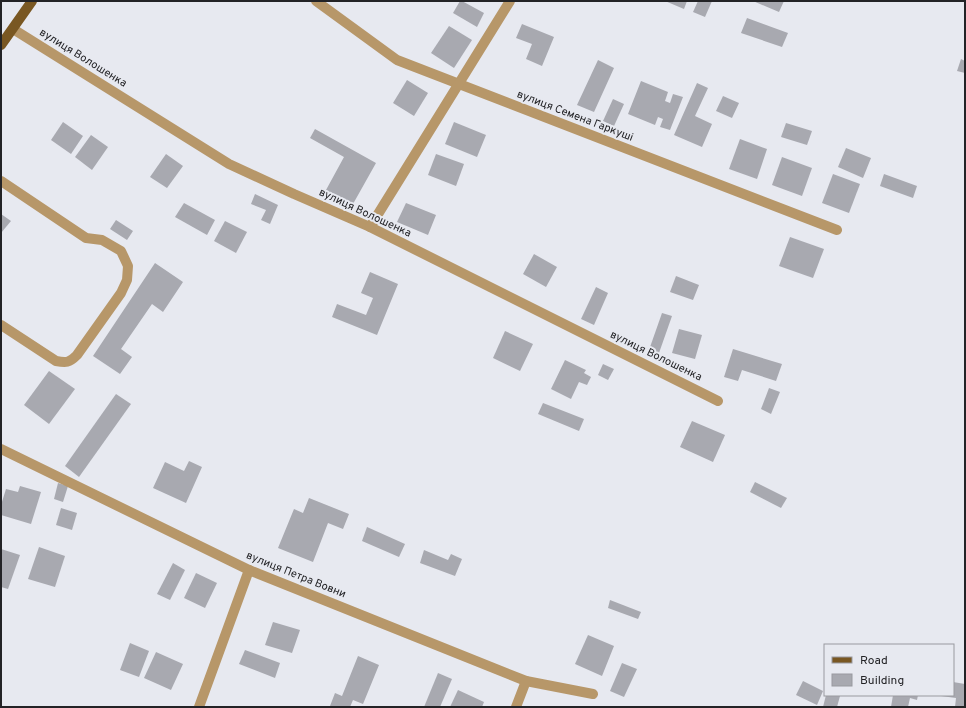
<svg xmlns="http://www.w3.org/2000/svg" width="966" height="708" viewBox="0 0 966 708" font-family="Overpass,sans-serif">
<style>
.building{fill:#a8a9b0}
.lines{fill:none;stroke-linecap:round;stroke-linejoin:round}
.minor{stroke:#b79769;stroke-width:10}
.major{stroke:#795722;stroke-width:10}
.labels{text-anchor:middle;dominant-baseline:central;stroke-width:4;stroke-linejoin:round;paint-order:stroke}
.street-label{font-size:11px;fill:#232326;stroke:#e7e9f0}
</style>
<rect width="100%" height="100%" fill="#e7e9f0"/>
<g class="building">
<polygon points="460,1 462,1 484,13 477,27 453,13"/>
<polygon points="665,1 687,1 684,9"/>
<polygon points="698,1 712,1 705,17 693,12"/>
<polygon points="753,1 784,1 779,12"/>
<polygon points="747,18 788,33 782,47 741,33"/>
<polygon points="522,24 554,37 542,66 526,59 532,44 516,38"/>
<polygon points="449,26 472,40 454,68 431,53"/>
<polygon points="961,59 965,61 965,73 957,71"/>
<polygon points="598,60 614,68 594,112 577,105"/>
<polygon points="407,80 428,93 414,116 393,103"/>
<polygon points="641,81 668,92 665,101 670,103 673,94 683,97 670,130 660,127 663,119 658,117 655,125 628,114"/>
<polygon points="697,83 708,88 695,116 712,124 702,147 674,135"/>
<polygon points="723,96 739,103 732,118 716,111"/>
<polygon points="613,99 624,104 614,126 603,121"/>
<polygon points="63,122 83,136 71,154 51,140"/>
<polygon points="454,122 486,135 477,157 445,144"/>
<polygon points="786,123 812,131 807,145 781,137"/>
<polygon points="315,129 376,163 353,204 326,190 344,157 310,138"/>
<polygon points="91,135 108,147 92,170 75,157"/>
<polygon points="740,139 767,149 757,179 729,169"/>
<polygon points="846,148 871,158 863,178 838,167"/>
<polygon points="166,154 183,166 167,188 150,177"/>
<polygon points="436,154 464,164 456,186 428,175"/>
<polygon points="782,157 812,168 802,196 772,185"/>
<polygon points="833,174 860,184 849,213 822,203"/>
<polygon points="884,174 917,186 913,198 880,186"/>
<polygon points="255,194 278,205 270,224 261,220 266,210 251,204"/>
<polygon points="184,203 215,220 207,235 175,217"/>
<polygon points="406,203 436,215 428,235 397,222"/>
<polygon points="1,214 11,221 1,233"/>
<polygon points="116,220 133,231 127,240 110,229"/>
<polygon points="225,221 247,232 236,253 214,241"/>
<polygon points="790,237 824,249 813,278 779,266"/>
<polygon points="534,254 557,267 546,287 523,274"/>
<polygon points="155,263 183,282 163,312 152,304 121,349 132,357 120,374 93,356"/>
<polygon points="370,272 398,284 377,335 332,317 337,304 366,315 373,298 361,293"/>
<polygon points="676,276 699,285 693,300 670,292"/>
<polygon points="596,287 608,293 594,325 581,319"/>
<polygon points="662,313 672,316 659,353 649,350"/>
<polygon points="679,329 702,335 695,359 672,353"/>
<polygon points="505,331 533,344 520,371 493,358"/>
<polygon points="733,349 782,364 776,381 742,370 738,381 724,377"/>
<polygon points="565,360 586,370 584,373 591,377 587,385 579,382 571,399 551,389"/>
<polygon points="603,364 614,369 608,380 598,375"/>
<polygon points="49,371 75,389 49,424 24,405"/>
<polygon points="769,388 780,392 771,414 761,409"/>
<polygon points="116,394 131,404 79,477 65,466"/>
<polygon points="543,403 584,419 579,431 538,414"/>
<polygon points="692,421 725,435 713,462 680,447"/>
<polygon points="189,461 202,467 186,503 153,488 165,462 184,471"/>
<polygon points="755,482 787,498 781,508 750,492"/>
<polygon points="58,483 68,486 63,502 54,499"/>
<polygon points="20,486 41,492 31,524 1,515 1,505 6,489 18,492"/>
<polygon points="309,498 349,514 343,529 328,523 313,562 278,548 294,509 303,513"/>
<polygon points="61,508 77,513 72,530 56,525"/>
<polygon points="367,527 405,544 399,557 362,541"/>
<polygon points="39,547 65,556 55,587 28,579"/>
<polygon points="1,549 20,555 8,589 1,587"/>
<polygon points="424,550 448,560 451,554 462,559 455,576 420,563"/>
<polygon points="173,563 185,570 170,600 157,594"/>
<polygon points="196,573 217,583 205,608 184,598"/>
<polygon points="610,600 641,612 638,619 608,608"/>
<polygon points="273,622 300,630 292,653 265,645"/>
<polygon points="588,635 614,646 602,676 575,664"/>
<polygon points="130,643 149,651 139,677 120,670"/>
<polygon points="245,650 280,663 275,678 239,664"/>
<polygon points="156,652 183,664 171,690 144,678"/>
<polygon points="358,656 379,665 363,704 353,700 350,707 330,706 335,693 342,696"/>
<polygon points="622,663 637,669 624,697 610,691"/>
<polygon points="438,673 452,679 440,707 424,707"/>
<polygon points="803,681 823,691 817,705 796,695"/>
<polygon points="953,682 965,684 965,698 964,707 955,707 956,698 941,696 941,695 953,695"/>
<polygon points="458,690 484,702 482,707 450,707"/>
<polygon points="826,695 840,696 837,707 823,707"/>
<polygon points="893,695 918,695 917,700 910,698 908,707 891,707"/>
</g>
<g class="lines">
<g class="minor">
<polyline points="316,1 397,60 837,230"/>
<polyline points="13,29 229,164 294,194 370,227 718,401"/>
<path d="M1,181L86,238L102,240L121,251L128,266L127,280L121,293L77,355C69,363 66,363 56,361L1,325"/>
<polyline points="370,227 510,1"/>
<polyline points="1,449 249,570 526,681 593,694"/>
<polyline points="199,707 249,570"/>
<polyline points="516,707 526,681"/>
</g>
<polyline class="major" points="1,45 32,1"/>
</g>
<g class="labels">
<g class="street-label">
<text transform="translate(83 58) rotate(32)">вулиця Волошенка</text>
<text transform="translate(575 116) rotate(21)">вулиця Семена Гаркуші</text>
<text transform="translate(365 213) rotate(25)">вулиця Волошенка</text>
<text transform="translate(656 356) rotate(26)">вулиця Волошенка</text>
<text transform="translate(296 575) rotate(22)">вулиця Петра Вовни</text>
</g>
</g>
<rect width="966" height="708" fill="none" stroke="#232326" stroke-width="4"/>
<rect x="824" y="644" width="130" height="52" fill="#e7e9f0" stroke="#999a9f"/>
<rect x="832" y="657" width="20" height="6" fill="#795722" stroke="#999a9f"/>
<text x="860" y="664" font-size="12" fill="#232326">Road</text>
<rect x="832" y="674" width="20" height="12" fill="#a8a9b0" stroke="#999a9f"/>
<text x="860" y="684" font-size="12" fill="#232326">Building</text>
</svg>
